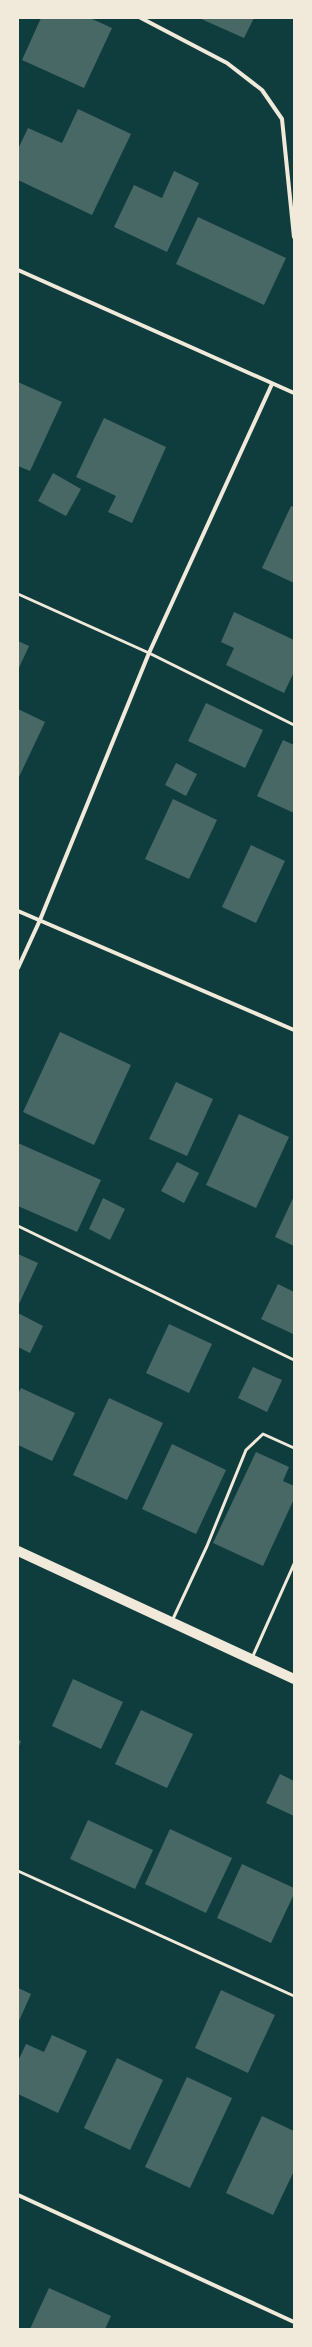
<svg xmlns="http://www.w3.org/2000/svg" width="312" height="2347" viewBox="0 0 312 2347" font-family="'Space Grotesk',sans-serif">
<style>
.building{fill:#486865}
.lines{fill:none;stroke-linecap:round;stroke-linejoin:round}
.service{stroke:#f1e9da;stroke-width:3}
.minor{stroke:#f1e9da;stroke-width:4}
.primary{stroke:#f1e9da;stroke-width:10}
</style>
<rect width="100%" height="100%" fill="#0f3d3e"/>
<g class="building">
<polygon points="41,18 90,18 112,28 84,88 22,60"/>
<polygon points="199,18 254,18 244,38"/>
<polygon points="78,109 131,134 92,215 18,180 18,149 28,128 62,143"/>
<polygon points="174,171 199,183 167,252 114,227 134,185 162,198"/>
<polygon points="198,217 286,258 264,305 176,264"/>
<polygon points="18,382 62,402 30,471 18,466"/>
<polygon points="104,418 166,447 132,523 108,512 116,496 76,477"/>
<polygon points="53,473 81,489 66,516 38,501"/>
<polygon points="291,506 294,507 294,583 262,568"/>
<polygon points="234,612 294,640 294,672 284,693 226,665 234,648 221,642"/>
<polygon points="18,641 29,646 18,670"/>
<polygon points="206,703 263,730 245,768 188,741"/>
<polygon points="18,709 45,722 18,779"/>
<polygon points="283,740 294,745 294,813 257,796"/>
<polygon points="176,763 197,774 186,796 165,785"/>
<polygon points="173,799 217,820 189,879 145,859"/>
<polygon points="251,845 285,861 256,923 222,907"/>
<polygon points="60,1032 131,1065 94,1145 23,1112"/>
<polygon points="176,1082 213,1099 187,1156 149,1139"/>
<polygon points="239,1114 289,1137 256,1208 206,1185"/>
<polygon points="18,1143 101,1180 77,1232 18,1206"/>
<polygon points="177,1162 199,1173 184,1203 161,1191"/>
<polygon points="294,1196 294,1246 275,1237"/>
<polygon points="103,1198 125,1209 110,1240 89,1229"/>
<polygon points="18,1254 38,1263 18,1306"/>
<polygon points="278,1284 294,1292 293,1334 261,1319"/>
<polygon points="18,1313 43,1326 30,1353 18,1347"/>
<polygon points="169,1324 212,1344 189,1393 146,1373"/>
<polygon points="253,1367 282,1380 267,1412 238,1398"/>
<polygon points="21,1388 75,1413 52,1461 18,1445 18,1394"/>
<polygon points="109,1398 163,1423 127,1500 73,1475"/>
<polygon points="172,1444 226,1470 196,1534 142,1509"/>
<polygon points="256,1452 289,1467 283,1481 294,1486 294,1499 263,1566 213,1543"/>
<polygon points="73,1679 123,1702 101,1749 52,1726"/>
<polygon points="141,1710 193,1734 167,1788 115,1764"/>
<polygon points="18,1740 21,1741 18,1749"/>
<polygon points="280,1774 294,1781 294,1816 266,1803"/>
<polygon points="88,1820 153,1850 135,1889 70,1859"/>
<polygon points="170,1829 232,1858 206,1913 145,1884"/>
<polygon points="242,1864 294,1888 294,1894 271,1943 217,1918"/>
<polygon points="18,1988 31,1994 18,2023"/>
<polygon points="221,1990 275,2015 248,2073 195,2048"/>
<polygon points="52,2035 87,2051 58,2113 18,2094 18,2061 26,2044 44,2052"/>
<polygon points="117,2058 163,2080 130,2150 84,2128"/>
<polygon points="187,2077 232,2098 190,2188 145,2167"/>
<polygon points="262,2116 294,2131 294,2171 273,2215 226,2193"/>
<polygon points="49,2288 111,2316 105,2329 30,2329"/>
</g>
<g class="lines">
<g class="service">
<polyline points="18,594 149,653 294,725"/>
<polyline points="18,1226 294,1360"/>
<polyline points="172,1621 207,1546 246,1450 263,1434 294,1448"/>
<polyline points="252,1658 294,1564"/>
<polyline points="18,1871 294,1996"/>
</g>
<g class="minor">
<polyline points="141,18 227,63 262,90 282,119 294,237"/>
<polyline points="18,270 294,393"/>
<polyline points="18,911 294,1030"/>
<polyline points="18,968 40,920 149,653 272,384"/>
<polyline points="18,2195 294,2322"/>
</g>
<polyline class="primary" points="18,1551 294,1679"/>
</g>
<rect width="312" height="2347" fill="none" stroke="#f1e9da" stroke-width="38"/>
</svg>
